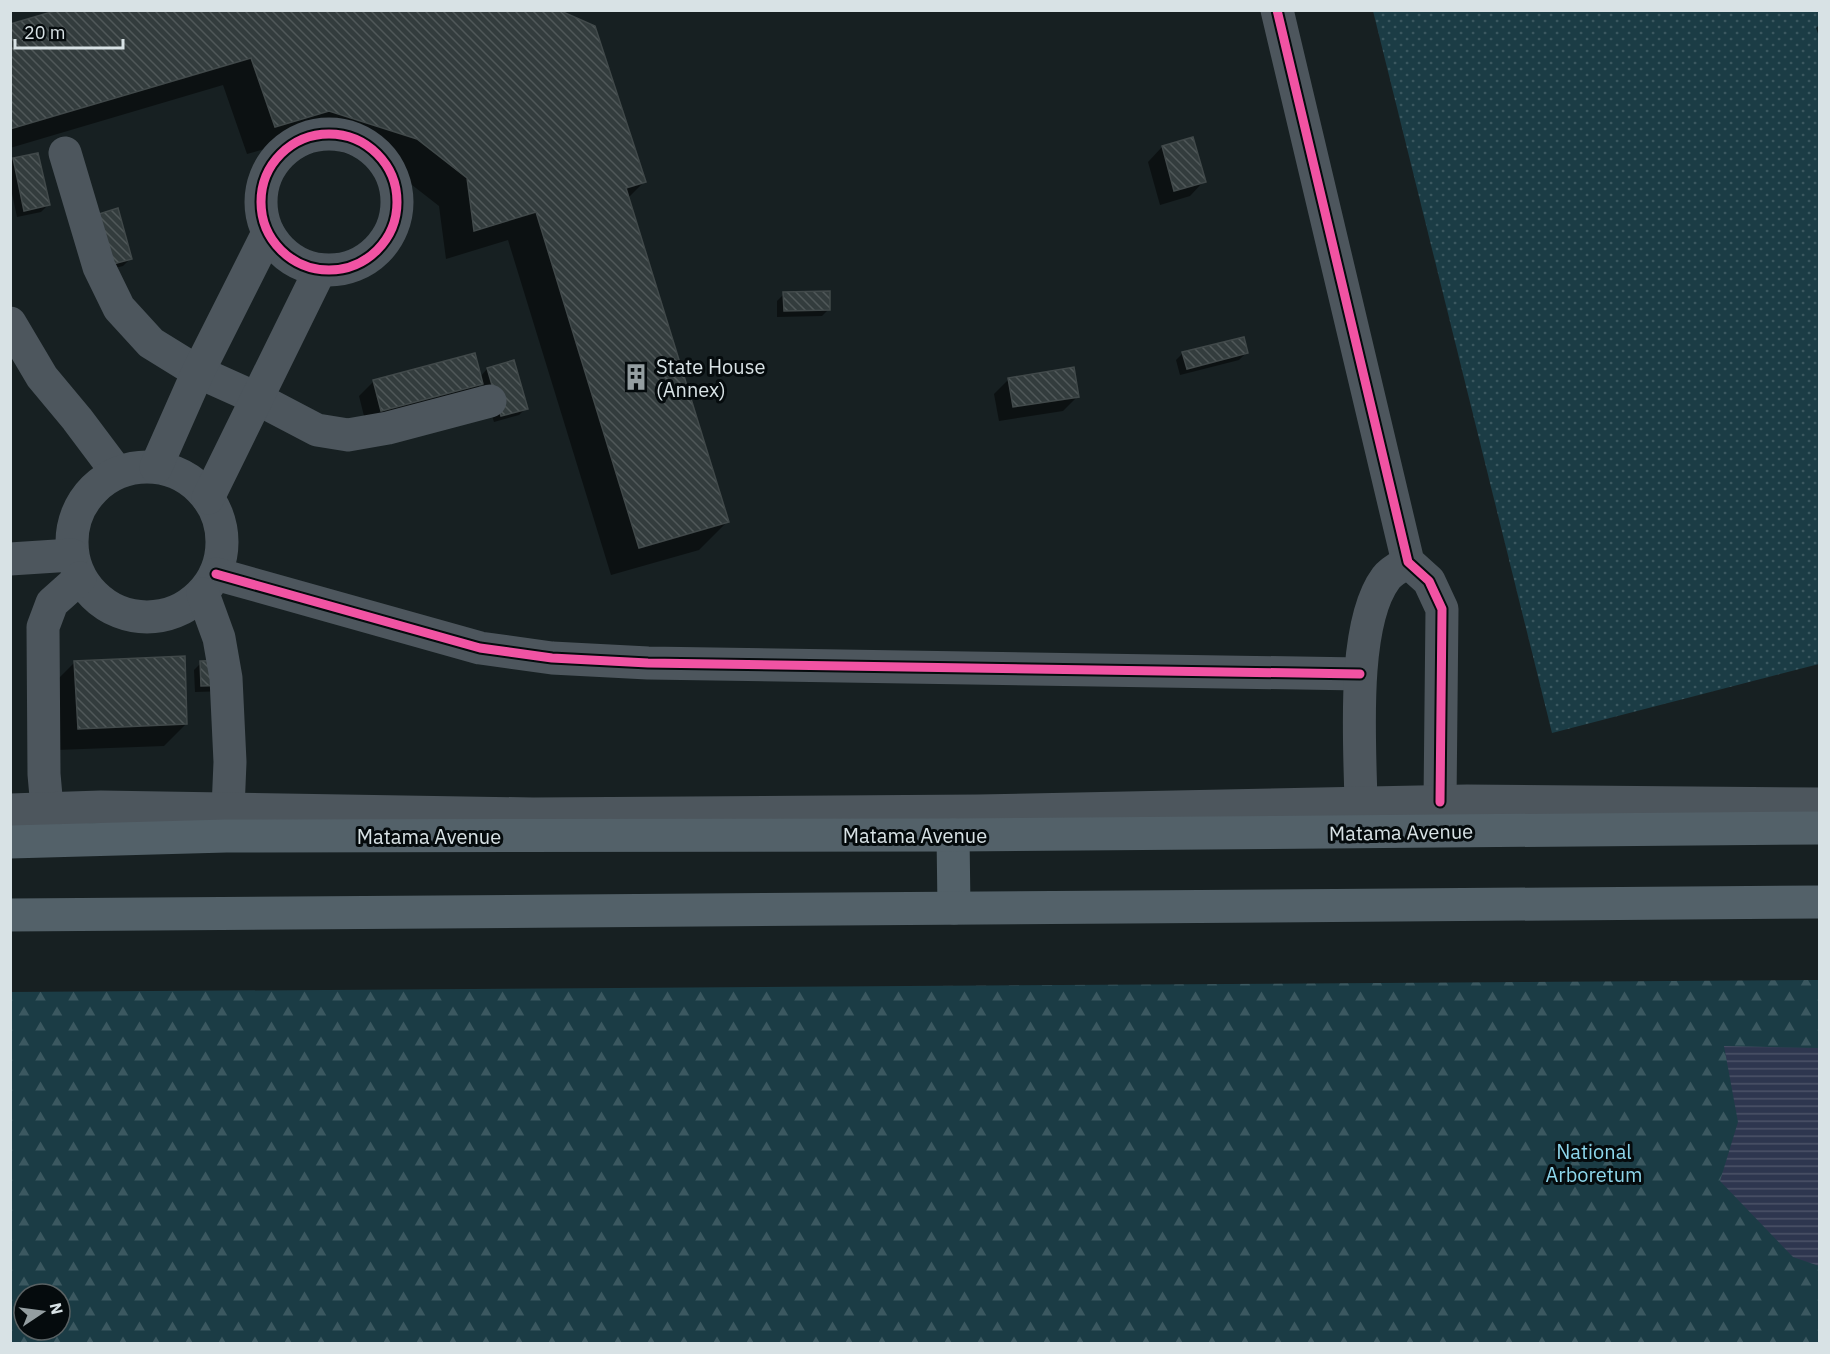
<svg xmlns="http://www.w3.org/2000/svg" width="1830" height="1354" viewBox="0 0 1830 1354" font-family="'IBM Plex Sans',sans-serif">
<style>
.green{fill:url(#green-dots)}
.forest{fill:url(#forest-firs);fill-rule:evenodd}
.water{fill:url(#water-rules)}
.shadow{fill:#0007}
.building{fill:url(#building-back-hatch);stroke:#41494a;stroke-width:1.5}
.lines{fill:none;stroke-linecap:round;stroke-linejoin:round}
.minor{stroke:#4d565d;stroke-width:33}
.major{stroke:#536169;stroke-width:33}
.cycleway-casing{stroke:#050b0d;stroke-width:13}
.cycleway{stroke:#f153a3;stroke-width:9}
.labels{text-anchor:middle;dominant-baseline:central;stroke-width:6;stroke-linejoin:round;paint-order:stroke}
.poi-label{font-size:20px;fill:#d8e2e5;stroke:#050b0d;text-anchor:start}
.street-label{font-size:20px;fill:#d8e2e5;stroke:#050b0d}
.park-label{font-size:20px;fill:#8dd6eb;stroke:#050b0d}
</style>
<defs>
<pattern id="green-dots" width="8" height="8" patternUnits="userSpaceOnUse" patternTransform="scale(1.5)"><rect width="8" height="8" fill="#1b3c45"/><path d="M2 2h.1M6 6h.1" fill="none" stroke="#3b5860" stroke-width="1.8" stroke-linecap="round"/></pattern>
<pattern id="forest-firs" width="22" height="20" patternUnits="userSpaceOnUse" patternTransform="scale(1.5)"><rect width="22" height="20" fill="#1b3c45"/><path d="M5 1l3.5 6h-7zM16 11l3.5 6h-7z" fill="#3b5860"/></pattern>
<pattern id="water-rules" width="6" height="5" patternUnits="userSpaceOnUse" patternTransform="scale(1.5)"><rect width="6" height="5" fill="#2e364f"/><path d="M0 2.5h6" fill="none" stroke="#4c5368"/></pattern>
<pattern id="building-back-hatch" width="6" height="6" patternUnits="userSpaceOnUse" patternTransform="scale(1.5)"><rect width="6" height="6" fill="#333c3d"/><path d="M-1 5l2 2M0 0l6 6M5-1l2 2" fill="none" stroke="#505859"/></pattern>
</defs>
<rect width="100%" height="100%" fill="#172022"/>
<polygon class="green" points="1373,11 1819,11 1819,664 1552,733"/>
<path class="forest" d="M1819,980V1343H11L10,992ZM24,1294H60V1330H24Z"/>
<polygon class="water" points="1724,1046 1819,1048 1819,1266 1793,1257 1720,1181 1738,1122"/>
<g class="shadow">
<polygon points="562,10 644,182 628,198 727,522 699,550 611,575 508,240 446,259 439,206 389,167 300,139 247,154 223,85 10,148 10,26"/>
<polygon points="1820,24 1820,39 1816,28"/>
<polygon points="1162,147 1204,181 1190,196 1160,205 1148,162"/>
<polygon points="14,159 48,205 41,212 17,217 10,184 10,162"/>
<polygon points="117,210 130,259 123,266 106,270"/>
<polygon points="784,294 829,309 822,316 777,317 777,301"/>
<polygon points="1183,353 1246,353 1239,360 1180,375 1176,360"/>
<polygon points="487,369 526,408 519,415 494,422 482,383 467,398 366,424 359,396 374,381 480,377"/>
<polygon points="1009,379 1078,396 1063,411 999,421 994,394"/>
<polygon points="75,662 186,724 164,746 56,750 53,684"/>
<polygon points="201,663 227,691 195,692 194,670"/>
</g>
<g class="building">
<polygon points="58,10 564,10 563,12 595,26 646,182 626,188 729,522 639,548 536,212 474,231 467,178 417,139 329,111 275,127 251,58 10,129 10,24"/>
<polygon points="1193,137 1206,182 1174,191 1162,146"/>
<polygon points="38,153 50,205 24,211 13,158"/>
<polygon points="118,208 132,259 113,264 99,214"/>
<polygon points="830,291 830,310 784,311 783,292"/>
<polygon points="1244,337 1248,353 1187,369 1182,352"/>
<polygon points="475,353 483,384 381,411 373,380"/>
<polygon points="514,360 528,409 501,416 487,368"/>
<polygon points="1074,367 1079,397 1013,407 1008,378"/>
<polygon points="185,656 187,724 78,729 74,661"/>
<polygon points="234,660 235,685 201,686 200,661"/>
</g>
<g class="lines">
<g class="minor">
<polyline points="1277,10 1408,562 1429,581 1442,609 1440,802"/>
<circle cx="329" cy="202" r="68"/>
<polyline points="65,153 99,267 119,308 151,343 198,372 256,398 317,430 348,435 388,428 490,401"/>
<polyline points="10,323 42,377 77,419 116,471"/>
<circle cx="147" cy="542" r="75"/>
<polyline points="156,467 198,372 268,233"/>
<polyline points="208,498 320,270"/>
<polyline points="10,559 72,555"/>
<polyline points="216,574 480,648 552,658 648,663 1360,674"/>
<polyline points="203,594 219,638 226,678 230,762 228,809"/>
<path d="M1361,803C1360,745 1351,625 1386,578C1391,571 1401,566 1408,562"/>
<polyline points="47,808 44,774 43,627 52,603 80,578"/>
<polyline points="10,810 101,807 533,814 978,811 1467,801 1820,804"/>
</g>
<g class="major">
<polyline points="953,835 954,908"/>
<polyline points="10,842 226,836 953,835 1820,828"/>
<polyline points="10,915 1820,902"/>
</g>
<defs>
<g id="cycleway">
<polyline points="1277,10 1408,562 1429,581 1442,609 1440,802"/>
<circle cx="329" cy="202" r="68"/>
<polyline points="216,574 480,648 552,658 648,663 1360,674"/>
</g>
</defs>
<use href="#cycleway" class="cycleway-casing"/>
<use href="#cycleway" class="cycleway"/>
</g>
<defs>
<symbol id="building-bare" viewBox="-9 -9 18 18"><path d="M-4-6H4V6H1V3H-1V6H-4ZM-2.5-4.3h1.7v1.8h-1.7ZM.8-4.3h1.7v1.8H.8ZM-2.5-1h1.7V.8h-1.7ZM.8-1h1.7V.8H.8Z" fill="#949ea1" stroke="#050b0d" stroke-width="2.5" paint-order="stroke"/></symbol>
</defs>
<g fill-rule="evenodd">
<use href="#building-bare" x="617" y="358" width="38" height="38"/>
</g>
<g class="labels">
<g class="poi-label">
<text x="656" y="366">State House<tspan x="656" dy="23">(Annex)</tspan></text>
</g>
<g class="street-label">
<text transform="translate(1401 832) rotate(-1)">Matama Avenue</text>
<text x="915" y="835">Matama Avenue</text>
<text x="429" y="836">Matama Avenue</text>
</g>
<g class="park-label">
<text x="1594" y="1151">National<tspan x="1594" dy="23">Arboretum</tspan></text>
</g>
</g>
<rect width="1830" height="1354" fill="none" stroke="#d8e2e5" stroke-width="24"/>
<g transform="translate(42 1312) rotate(77)"><circle r="28" fill="#050b0d" stroke="#596163" stroke-width="1.5"/>
<path d="M0-4.5L10 22L0 15L-10 22Z" fill="#949ea1"/>
<text y="-9" font-size="16" font-weight="bold" text-anchor="middle" fill="#d8e2e5">N</text>
</g>
<path d="M15 39v9h108v-9" fill="none" stroke="#d8e2e5" stroke-width="3"/>
<text x="24" y="39" font-size="18" fill="#d8e2e5" stroke="#050b0d" stroke-width="4.5" paint-order="stroke">20 m</text>
</svg>
